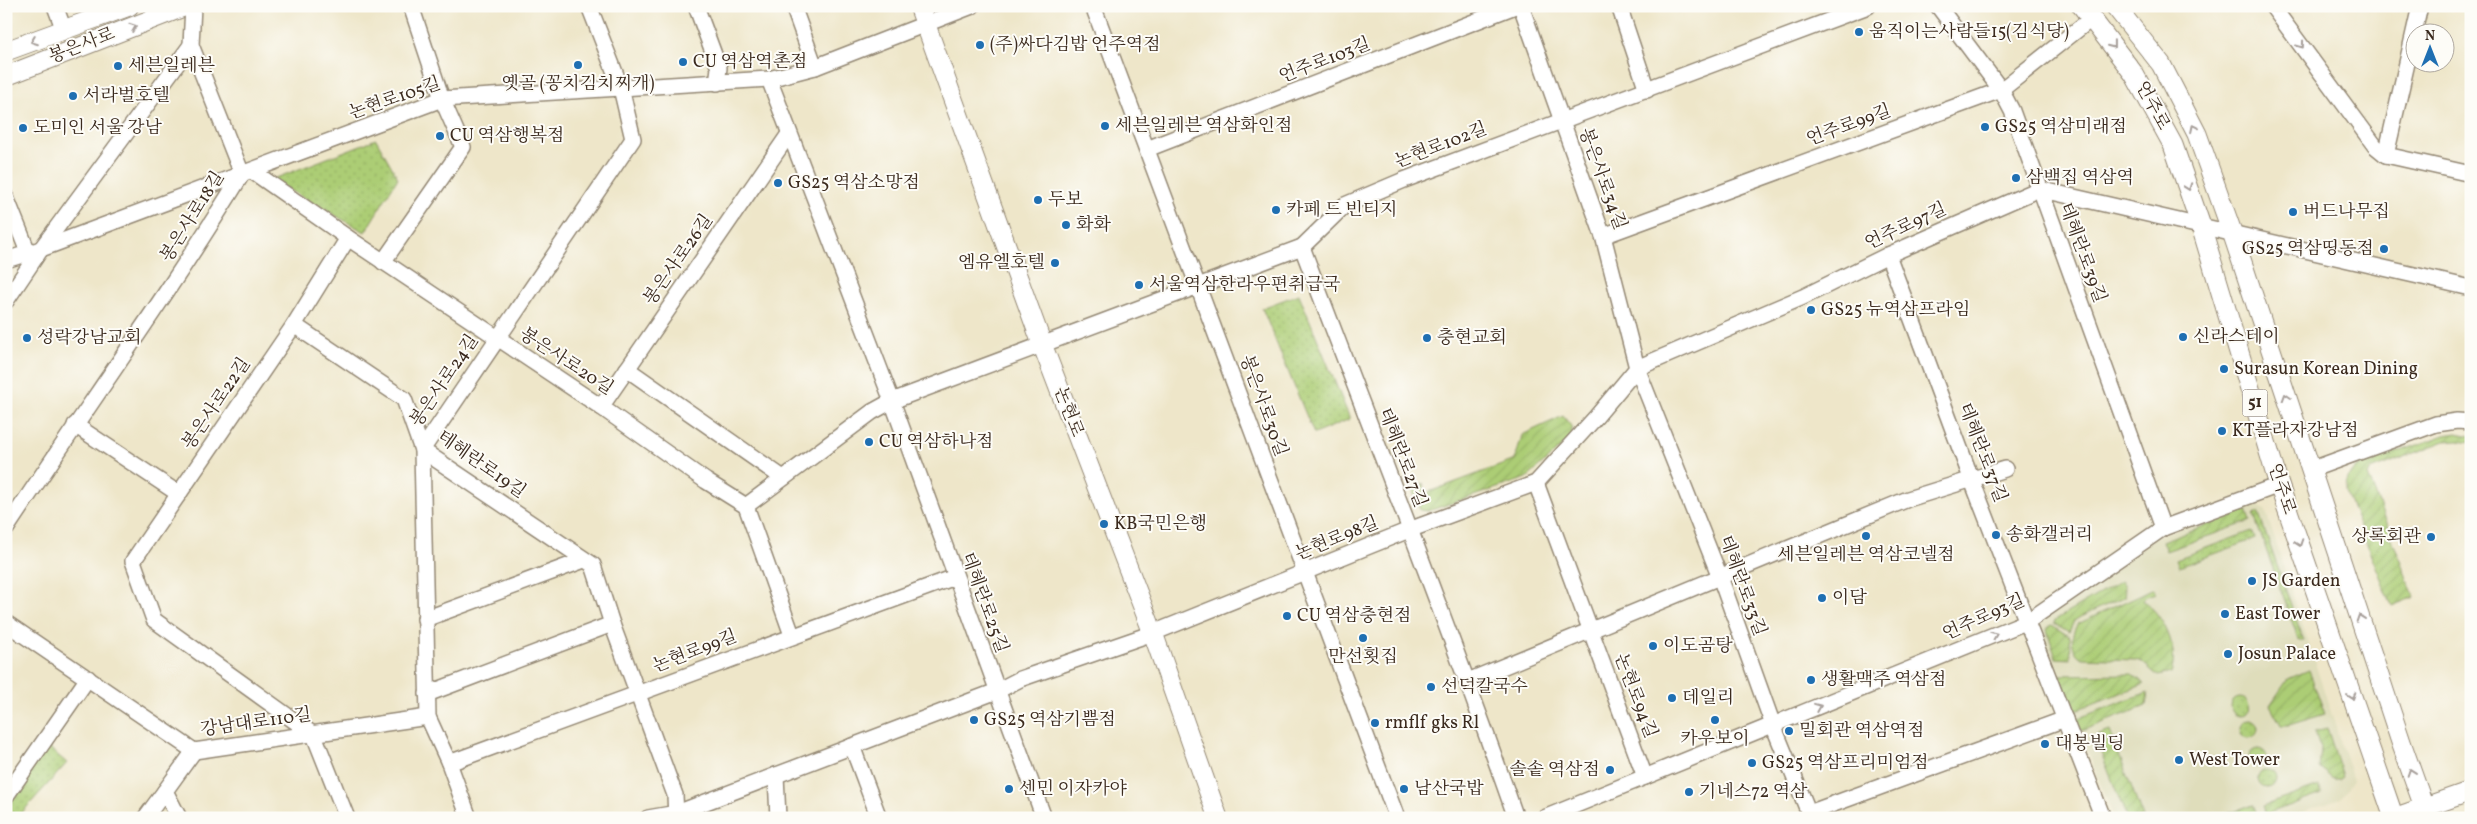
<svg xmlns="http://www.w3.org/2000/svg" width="2477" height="824" viewBox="0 0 2477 824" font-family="Vollkorn,'Noto Serif KR',serif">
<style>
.built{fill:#dfddbb}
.grass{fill:url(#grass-dots);stroke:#747c4a}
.garden{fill:url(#garden-furrows);stroke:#747c4a}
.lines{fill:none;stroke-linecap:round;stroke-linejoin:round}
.minor-casing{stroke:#948874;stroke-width:18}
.major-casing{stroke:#948874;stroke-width:21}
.minor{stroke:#fff;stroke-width:15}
.major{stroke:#fff;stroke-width:19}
.oneway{stroke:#a79f9a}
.poi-dot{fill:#1f6fb2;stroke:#fdfcf7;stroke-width:2}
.labels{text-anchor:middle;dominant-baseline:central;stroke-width:4;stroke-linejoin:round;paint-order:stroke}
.shield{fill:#fdfcf7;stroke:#75695f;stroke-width:1}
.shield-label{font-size:16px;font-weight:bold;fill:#3b2a1e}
.poi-label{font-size:18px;fill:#3b2a1e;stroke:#fdfcf7;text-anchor:start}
.street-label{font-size:18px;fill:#3b2a1e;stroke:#fdfcf7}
</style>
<defs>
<pattern id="grass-dots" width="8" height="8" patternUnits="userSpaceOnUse" patternTransform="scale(1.25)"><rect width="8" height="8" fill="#accd75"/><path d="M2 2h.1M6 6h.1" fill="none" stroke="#95b065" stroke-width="1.8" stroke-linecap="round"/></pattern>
<pattern id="garden-furrows" width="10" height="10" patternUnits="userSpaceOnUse" patternTransform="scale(1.25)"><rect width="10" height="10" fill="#accd75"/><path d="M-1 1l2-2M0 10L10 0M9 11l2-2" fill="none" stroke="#95b065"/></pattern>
</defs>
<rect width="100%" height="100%" fill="#fdfcf7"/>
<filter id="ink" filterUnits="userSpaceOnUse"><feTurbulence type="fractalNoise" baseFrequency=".02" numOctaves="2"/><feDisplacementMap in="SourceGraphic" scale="10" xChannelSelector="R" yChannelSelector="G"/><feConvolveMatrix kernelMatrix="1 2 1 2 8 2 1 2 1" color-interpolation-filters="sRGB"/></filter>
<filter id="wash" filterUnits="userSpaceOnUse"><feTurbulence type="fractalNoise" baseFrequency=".0096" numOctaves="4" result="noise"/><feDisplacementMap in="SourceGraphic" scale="20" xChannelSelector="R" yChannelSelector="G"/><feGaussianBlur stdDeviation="1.12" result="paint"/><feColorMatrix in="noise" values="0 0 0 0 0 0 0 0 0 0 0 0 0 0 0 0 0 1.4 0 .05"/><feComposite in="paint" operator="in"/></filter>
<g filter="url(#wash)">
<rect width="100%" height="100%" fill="#eee6c9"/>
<polygon class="built" points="2250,501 2265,509 2353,780 2341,798 2288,818 2114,818 2039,627 2043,617 2114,572 2151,539"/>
<g class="grass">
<polygon points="376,139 398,178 365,232 271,180"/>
<polygon points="1299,294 1350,419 1314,434 1262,308"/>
<polygon points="2252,531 2255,539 2179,567 2176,559"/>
<circle cx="2240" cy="707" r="9"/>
<circle cx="2249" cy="729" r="9"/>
<polygon points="47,746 67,763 17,818 6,818 6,805"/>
<circle cx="2258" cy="758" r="9"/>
<circle cx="2267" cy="779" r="9"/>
</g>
<g class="garden">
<polygon points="1563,416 1571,426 1573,436 1527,478 1428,511 1420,510 1413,492 1423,483 1426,493 1515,460 1522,435"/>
<path d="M2456,433L2471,436V442L2458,440L2446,441L2371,470L2368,475L2414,597L2392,606L2347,496C2344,483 2348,476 2356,467L2445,435Z"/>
<polygon points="2247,510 2251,521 2166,551 2162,541"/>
<polygon points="2258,512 2304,641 2299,641 2254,516"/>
<polygon points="2121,581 2125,587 2124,597 2080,617 2074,621 2069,632 2054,623 2055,620"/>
<path d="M2154,588L2155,593L2145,597L2143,601C2163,613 2180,650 2171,673L2158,676L2142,662L2135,660L2082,658C2070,651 2070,634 2078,624Z"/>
<polygon points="2052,625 2070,637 2071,659 2056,658 2047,630 2049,626"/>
<polygon points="2309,670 2325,714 2289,725 2281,725 2270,705 2288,679"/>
<polygon points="2132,674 2145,684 2073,711 2060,675"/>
<polygon points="2148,692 2146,706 2081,731 2076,719"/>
<polygon points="2327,728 2343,777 2340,779 2334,779 2319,767 2321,752 2315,731"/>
<polygon points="2110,731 2143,818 2127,818 2096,740 2099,735"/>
<polygon points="2319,786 2322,794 2266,814 2263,806"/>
<polygon points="2253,804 2258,817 2217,818"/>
</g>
</g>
<g filter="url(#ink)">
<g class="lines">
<defs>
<g id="minor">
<polyline points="55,6 64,30"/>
<polyline points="696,6 719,68 717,83"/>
<polyline points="793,6 815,67"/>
<polyline points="1093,6 1397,818"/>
<polyline points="1521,6 1603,236 1637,368 1720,577 1773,725 1811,818"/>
<polyline points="1619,6 1647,90"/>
<polyline points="1938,6 2001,90 2012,111 2163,528"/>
<polyline points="2272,6 2375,146 2386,155 2471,174"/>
<polyline points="769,79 892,401 1044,818"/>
<polyline points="1147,149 1515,6"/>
<polyline points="2386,155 2420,6"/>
<polyline points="252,171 348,238 601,407 706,481 746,506 792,635"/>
<polyline points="6,197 28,252"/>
<polyline points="1603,236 2001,90 2091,19"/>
<path d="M1302,247C1374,437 1449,626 1516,818"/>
<polyline points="1888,255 1971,478 2103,818"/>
<polyline points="6,260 41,249 442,99 769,79 815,67 972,6"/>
<polyline points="383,262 463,147 442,99 411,6"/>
<polyline points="6,301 41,249 191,45"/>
<polyline points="294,325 404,399 422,450 593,565 612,624 675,795 676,818"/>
<polyline points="627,369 783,478"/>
<polyline points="601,407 789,134"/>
<polyline points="75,425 179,494"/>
<polyline points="2310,470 2436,424 2457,421 2471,422"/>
<polyline points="1536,483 1645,777"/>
<polyline points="746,506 872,412 892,401 1302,247 1345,205 1404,180 1868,6"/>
<path d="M6,529C84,411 168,295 242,174L191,45L193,6"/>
<polyline points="425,619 584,560"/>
<polyline points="6,623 194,751 428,717"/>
<polyline points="1468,681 1908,499 2005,469"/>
<polyline points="427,694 612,624"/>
<polyline points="852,746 879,818"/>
<polyline points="449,763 955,577"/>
<polyline points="776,775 778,818"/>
<polyline points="6,796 88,678"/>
<polyline points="1809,813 2065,719"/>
<polyline points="145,818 165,791"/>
<polyline points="179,818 165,791 194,751"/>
<polyline points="347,818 314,735 154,620 133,561 294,325 348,238"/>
<polyline points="469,818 449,763 428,717 422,450 633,139 621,88 589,6"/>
<polyline points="648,818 677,813 997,691 1020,679 1153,633 1409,530 1536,483 1596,417 1637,368 1803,297 1888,255 2039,189 2471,288"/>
<polyline points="1544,818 2028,621 2163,528 2279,485"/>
</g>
<g id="major">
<polyline points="919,6 1042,344 1153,633 1218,818"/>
<polyline points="2082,6 2134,74 2173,145 2201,226 2279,485 2394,818"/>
<polyline points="2115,6 2161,64 2197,134 2232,232 2402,745 2428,818"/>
<polyline points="6,51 129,6"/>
<polyline points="6,76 186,6"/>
<polyline points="2394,818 2471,791"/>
</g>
</defs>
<use href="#minor" class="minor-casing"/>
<use href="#major" class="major-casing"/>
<use href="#minor" class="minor"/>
<use href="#major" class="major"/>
</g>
<defs><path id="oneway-chevron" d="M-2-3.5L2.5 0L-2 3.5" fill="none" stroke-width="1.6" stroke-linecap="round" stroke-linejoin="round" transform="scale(1.25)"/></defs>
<g class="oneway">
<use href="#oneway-chevron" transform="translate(133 27) rotate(-21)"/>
<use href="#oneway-chevron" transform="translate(34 41) rotate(159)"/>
<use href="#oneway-chevron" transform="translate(2112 45) rotate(52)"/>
<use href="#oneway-chevron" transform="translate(2301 45) rotate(54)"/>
<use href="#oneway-chevron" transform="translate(2194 128) rotate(-116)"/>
<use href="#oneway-chevron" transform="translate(2188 187) rotate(70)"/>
<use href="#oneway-chevron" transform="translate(2286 397) rotate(-108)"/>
<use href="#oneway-chevron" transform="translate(2299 543) rotate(71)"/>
<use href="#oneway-chevron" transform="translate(2360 618) rotate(-109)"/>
<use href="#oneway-chevron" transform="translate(1994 635) rotate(-22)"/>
<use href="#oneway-chevron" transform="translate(2352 696) rotate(71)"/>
<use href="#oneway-chevron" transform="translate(1818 707) rotate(-22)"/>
<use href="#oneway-chevron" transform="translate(2411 772) rotate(-109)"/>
</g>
</g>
<g class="poi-dot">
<circle cx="1859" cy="32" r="5"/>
<circle cx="980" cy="45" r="5"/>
<circle cx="683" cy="62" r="5"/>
<circle cx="578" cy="65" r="5"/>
<circle cx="118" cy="66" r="5"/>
<circle cx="73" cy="96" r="5"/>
<circle cx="1105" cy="126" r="5"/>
<circle cx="1985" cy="127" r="5"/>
<circle cx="23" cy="128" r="5"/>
<circle cx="440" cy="136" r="5"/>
<circle cx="2016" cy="178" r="5"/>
<circle cx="778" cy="183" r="5"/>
<circle cx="1038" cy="200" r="5"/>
<circle cx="1276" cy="210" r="5"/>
<circle cx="2293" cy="212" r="5"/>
<circle cx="1066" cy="225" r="5"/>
<circle cx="2384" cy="249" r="5"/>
<circle cx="1055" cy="263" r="5"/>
<circle cx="1139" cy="285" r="5"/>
<circle cx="1811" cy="310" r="5"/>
<circle cx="2183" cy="337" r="5"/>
<circle cx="27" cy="338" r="5"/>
<circle cx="1427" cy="338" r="5"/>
<circle cx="2224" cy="369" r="5"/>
<circle cx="2222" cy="431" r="5"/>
<circle cx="869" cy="442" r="5"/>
<circle cx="1104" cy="524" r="5"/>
<circle cx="1996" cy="535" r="5"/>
<circle cx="1866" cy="536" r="5"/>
<circle cx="2431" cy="537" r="5"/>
<circle cx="2252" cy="581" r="5"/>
<circle cx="1822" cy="598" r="5"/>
<circle cx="2225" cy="614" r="5"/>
<circle cx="1287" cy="616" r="5"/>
<circle cx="1363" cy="638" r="5"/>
<circle cx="1653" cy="646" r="5"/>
<circle cx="2228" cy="654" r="5"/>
<circle cx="1811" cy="680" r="5"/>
<circle cx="1431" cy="687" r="5"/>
<circle cx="1672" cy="698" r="5"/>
<circle cx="974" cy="720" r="5"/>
<circle cx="1715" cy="720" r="5"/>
<circle cx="1375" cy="723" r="5"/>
<circle cx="1789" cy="731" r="5"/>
<circle cx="2045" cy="744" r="5"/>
<circle cx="2179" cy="760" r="5"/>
<circle cx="1752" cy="763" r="5"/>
<circle cx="1610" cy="770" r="5"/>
<circle cx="1009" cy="789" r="5"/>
<circle cx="1404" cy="789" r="5"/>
<circle cx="1689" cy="792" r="5"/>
</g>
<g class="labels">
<rect class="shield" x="2242.5" y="389.5" width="25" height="27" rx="4"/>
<g class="shield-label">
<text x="2255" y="403">51</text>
</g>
<g class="poi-label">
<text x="1869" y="32">움직이는사람들15(김식당)</text>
<text x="990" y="45">(주)싸다김밥 언주역점</text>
<text x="693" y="62">CU 역삼역촌점</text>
<text x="128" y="66">세븐일레븐</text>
<text x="578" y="84" text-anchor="middle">옛골 (꽁치김치찌개)</text>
<text x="83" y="96">서라벌호텔</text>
<text x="1115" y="126">세븐일레븐 역삼화인점</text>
<text x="1995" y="127">GS25 역삼미래점</text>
<text x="33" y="128">도미인 서울 강남</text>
<text x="450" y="136">CU 역삼행복점</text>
<text x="2026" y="178">삼백집 역삼역</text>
<text x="788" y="183">GS25 역삼소망점</text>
<text x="1048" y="200">두보</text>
<text x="1286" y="210">카페 드 빈티지</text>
<text x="2303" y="212">버드나무집</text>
<text x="1076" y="225">화화</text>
<text x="2374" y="249" text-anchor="end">GS25 역삼띵동점</text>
<text x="1045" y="263" text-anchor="end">엠유엘호텔</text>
<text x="1149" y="285">서울역삼한라우편취급국</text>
<text x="1821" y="310">GS25 뉴역삼프라임</text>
<text x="2193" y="337">신라스테이</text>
<text x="37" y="338">성락강남교회</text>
<text x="1437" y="338">충현교회</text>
<text x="2234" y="369">Surasun Korean Dining</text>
<text x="2232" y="431">KT플라자강남점</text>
<text x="879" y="442">CU 역삼하나점</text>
<text x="1114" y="524">KB국민은행</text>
<text x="2006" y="535">송화갤러리</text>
<text x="2421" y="537" text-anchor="end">상록회관</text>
<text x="1866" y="555" text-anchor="middle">세븐일레븐 역삼코넬점</text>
<text x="2262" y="581">JS Garden</text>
<text x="1832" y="598">이담</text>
<text x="2235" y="614">East Tower</text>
<text x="1297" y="616">CU 역삼충현점</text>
<text x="1663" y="646">이도곰탕</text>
<text x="2238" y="654">Josun Palace</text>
<text x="1363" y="657" text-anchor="middle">만선횟집</text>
<text x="1821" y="680">생활맥주 역삼점</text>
<text x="1441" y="687">선덕칼국수</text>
<text x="1682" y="698">데일리</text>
<text x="984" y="720">GS25 역삼기쁨점</text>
<text x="1385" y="723">rmflf gks Rl</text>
<text x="1799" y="731">밀회관 역삼역점</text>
<text x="1715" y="739" text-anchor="middle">카우보이</text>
<text x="2055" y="744">대봉빌딩</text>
<text x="2189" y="760">West Tower</text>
<text x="1762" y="763">GS25 역삼프리미엄점</text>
<text x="1600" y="770" text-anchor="end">솔솥 역삼점</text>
<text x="1019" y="789">센민 이자카야</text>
<text x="1414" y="789">남산국밥</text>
<text x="1699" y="792">기네스72 역삼</text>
</g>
<g class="street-label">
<text transform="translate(82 46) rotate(-21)">봉은사로</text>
<text transform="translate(1325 61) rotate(-21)">언주로103길</text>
<text transform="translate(395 99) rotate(-19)">논현로105길</text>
<text transform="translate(2152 106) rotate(62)">언주로</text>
<text transform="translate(1849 126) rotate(-20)">언주로99길</text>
<text transform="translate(1441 146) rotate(-21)">논현로102길</text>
<text transform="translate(1602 179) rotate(70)">봉은사로34길</text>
<text transform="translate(193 217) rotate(-58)">봉은사로18길</text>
<text transform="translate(1906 227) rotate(-25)">언주로97길</text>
<text transform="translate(2082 253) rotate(70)">테헤란로39길</text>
<text transform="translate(679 260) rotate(-55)">봉은사로26길</text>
<text transform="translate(566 362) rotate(33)">봉은사로20길</text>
<text transform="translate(445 381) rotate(-56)">봉은사로24길</text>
<text transform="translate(217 404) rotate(-56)">봉은사로22길</text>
<text transform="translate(1263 406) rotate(70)">봉은사로30길</text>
<text transform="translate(1068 412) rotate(69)">논현로</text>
<text transform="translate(1982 453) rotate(69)">테헤란로37길</text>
<text transform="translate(1402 458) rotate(69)">테헤란로27길</text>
<text transform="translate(481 465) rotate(35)">테헤란로19길</text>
<text transform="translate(2281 489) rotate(72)">언주로</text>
<text transform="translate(1337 539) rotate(-22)">논현로98길</text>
<text transform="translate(1742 586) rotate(70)">테헤란로33길</text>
<text transform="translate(984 603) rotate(70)">테헤란로25길</text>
<text transform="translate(1984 618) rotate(-24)">언주로93길</text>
<text transform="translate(695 652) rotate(-21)">논현로99길</text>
<text transform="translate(1635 696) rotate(69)">논현로94길</text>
<text transform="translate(256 723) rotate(-8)">강남대로110길</text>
</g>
</g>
<rect width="2477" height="824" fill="none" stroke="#fdfcf7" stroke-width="25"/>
<g transform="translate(2430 48)"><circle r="24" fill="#fdfcf7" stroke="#afa8a0"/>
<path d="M0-4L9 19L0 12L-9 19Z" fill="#1f6fb2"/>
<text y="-8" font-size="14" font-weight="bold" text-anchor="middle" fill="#3b2a1e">N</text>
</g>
</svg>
